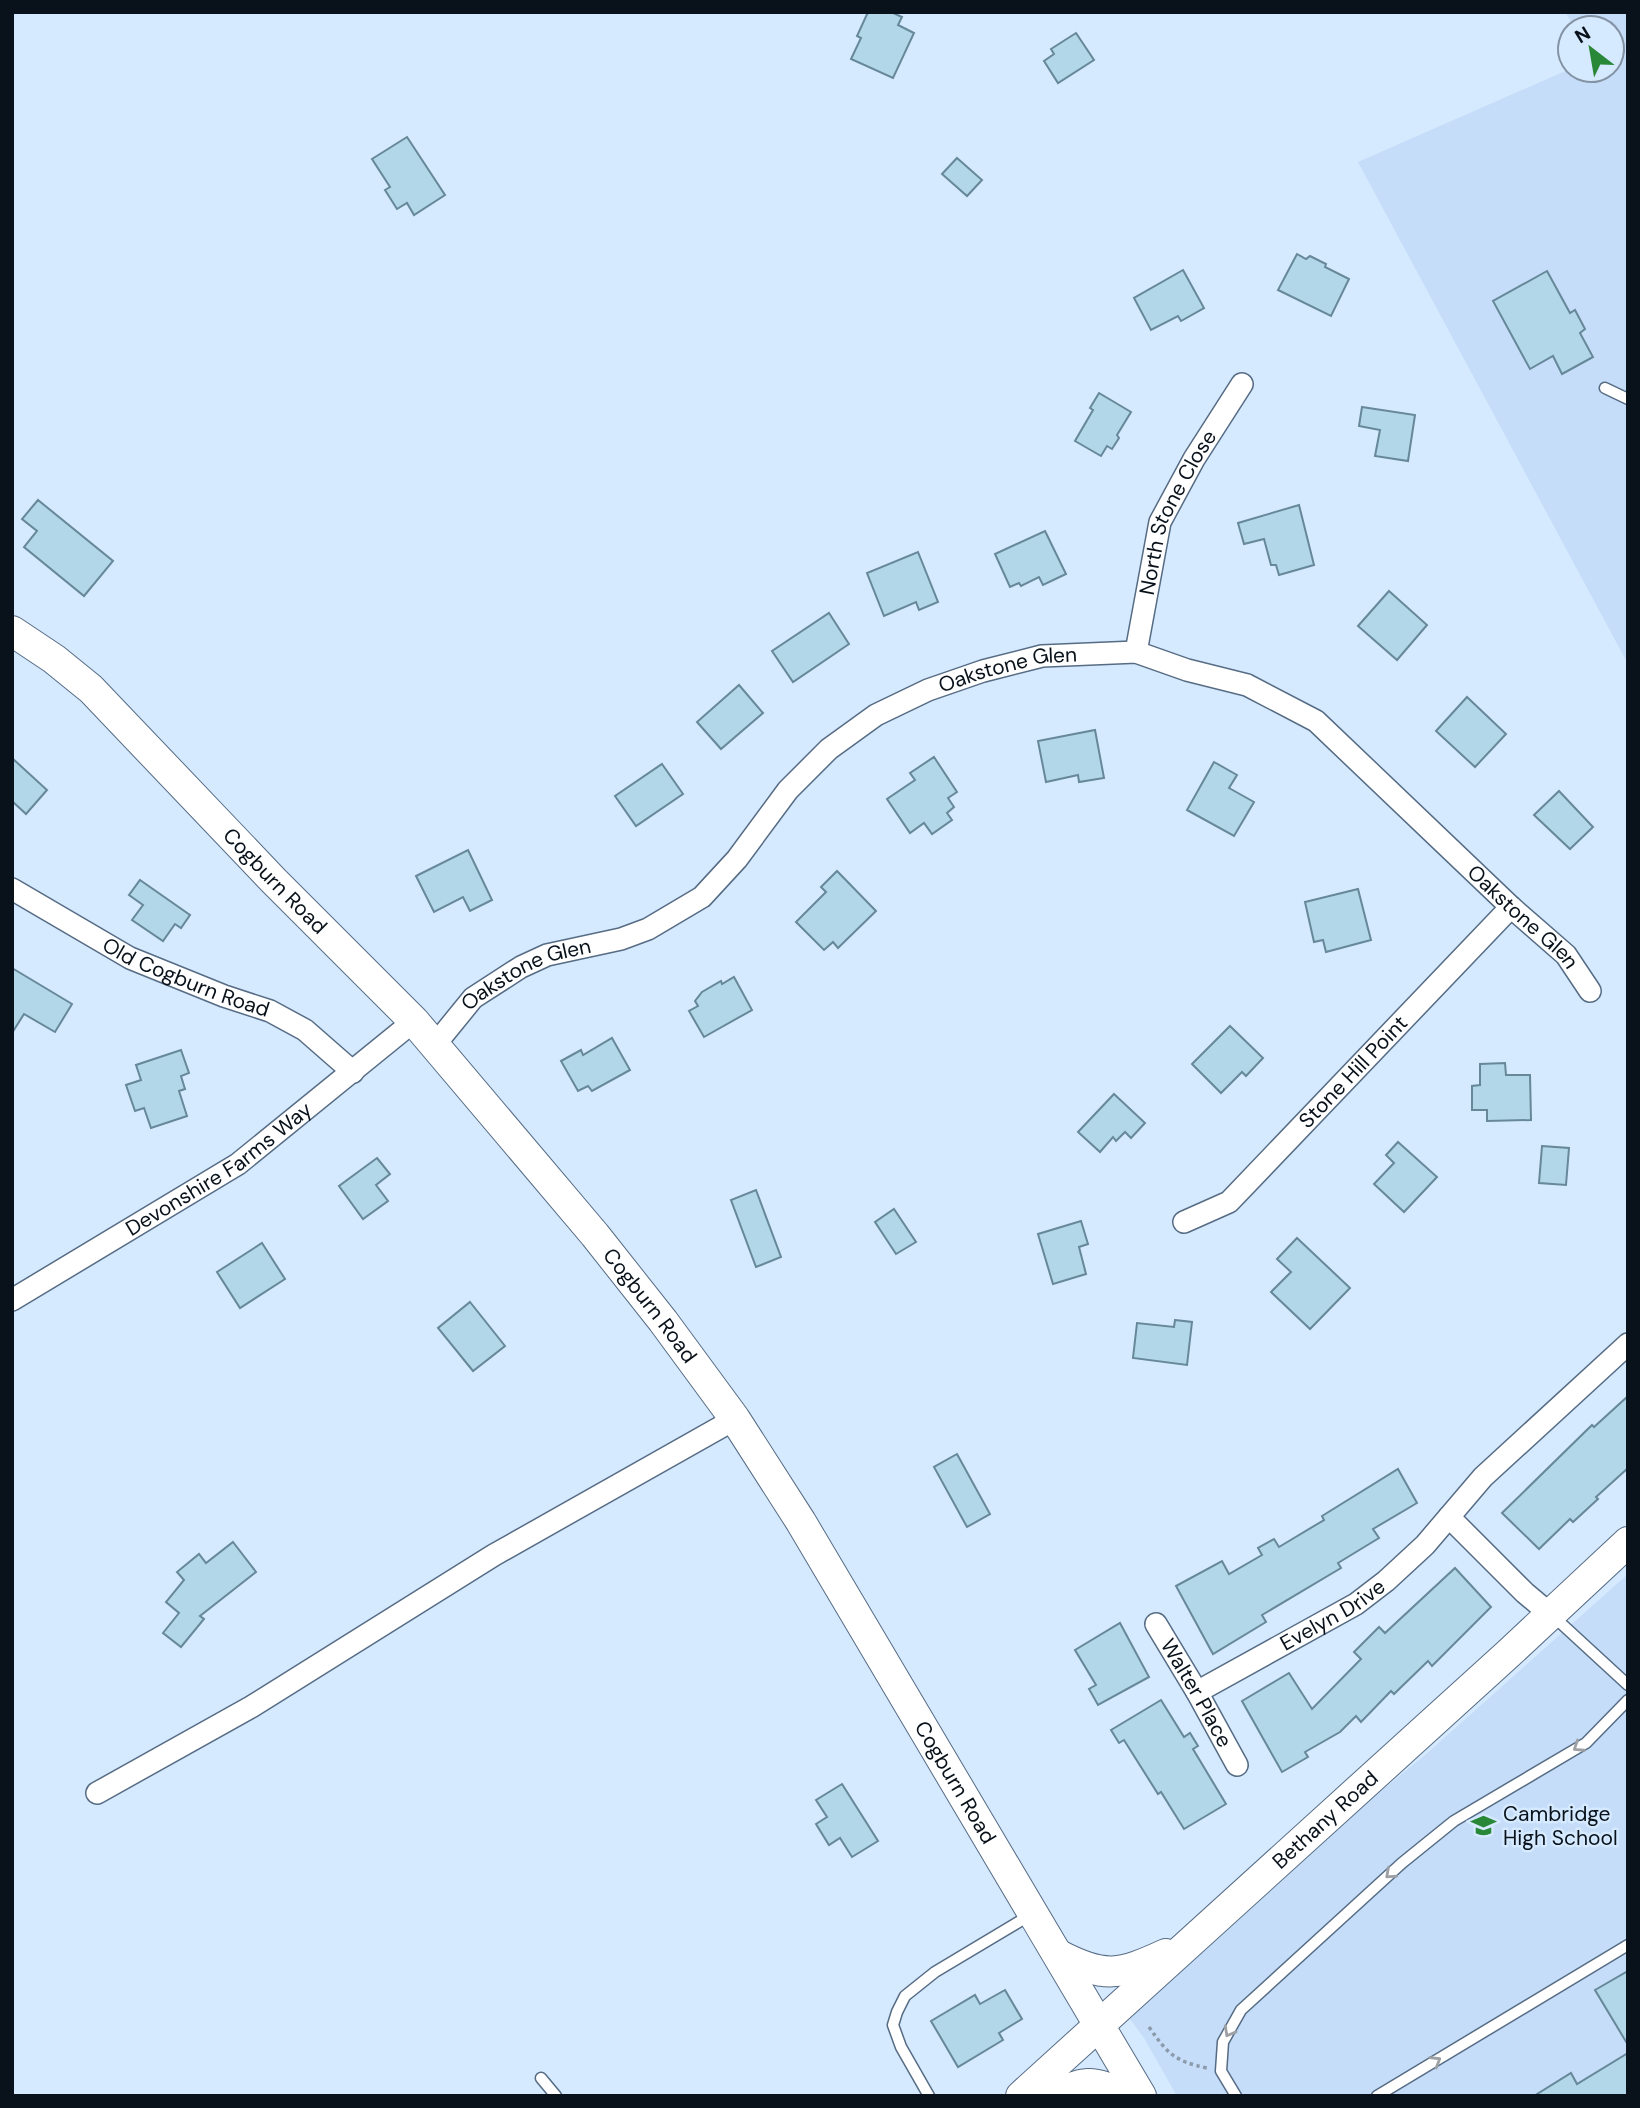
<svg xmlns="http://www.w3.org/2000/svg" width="1640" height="2108" viewBox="0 0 1640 2108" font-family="'DM Sans',sans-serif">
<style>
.built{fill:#c5ddf8}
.building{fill:#b2d7e9;stroke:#689;stroke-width:2}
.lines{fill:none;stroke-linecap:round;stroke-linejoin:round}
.lane-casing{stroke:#566c84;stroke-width:13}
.street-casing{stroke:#566c84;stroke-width:24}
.secondary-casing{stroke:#566c84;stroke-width:32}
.path{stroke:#8b9bac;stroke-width:3.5;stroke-dasharray:3.5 3.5;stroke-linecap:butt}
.lane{stroke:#fff;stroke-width:10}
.street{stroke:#fff;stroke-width:21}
.secondary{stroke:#fff;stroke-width:30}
.oneway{stroke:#9da0a4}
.labels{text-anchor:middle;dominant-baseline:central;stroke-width:5;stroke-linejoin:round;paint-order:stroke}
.street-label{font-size:21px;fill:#09121b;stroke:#d5e9ff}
.poi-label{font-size:21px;fill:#09121b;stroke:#d5e9ff;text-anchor:start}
</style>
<rect width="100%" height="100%" fill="#d5e9ff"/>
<g class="built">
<polygon points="1565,12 1628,12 1628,664 1358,162 1570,69 1612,70 1612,28 1575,28"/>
<polygon points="1628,1574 1628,2096 1177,2096 1144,2038 1119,2004 1424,1756"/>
</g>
<g class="building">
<polygon points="868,12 891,12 902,17 898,25 914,33 893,78 851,59 861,38 857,36"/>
<polygon points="1076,33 1094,60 1058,83 1044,61 1054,54 1051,49"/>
<polygon points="407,137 445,195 414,215 407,203 397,209 385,190 390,187 372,159"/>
<polygon points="957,158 982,180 967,196 942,174"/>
<polygon points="1297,254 1306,259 1310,256 1326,264 1325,267 1349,279 1331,316 1278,290"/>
<polygon points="1183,270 1204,308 1181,321 1178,316 1151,330 1134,298"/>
<polygon points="1547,271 1570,313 1575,310 1585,329 1580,333 1593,357 1562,374 1553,356 1530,369 1493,301"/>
<polygon points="1099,393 1131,412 1117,435 1119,438 1112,449 1107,446 1101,456 1075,441 1093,410 1090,408"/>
<polygon points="1362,407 1415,415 1408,461 1375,456 1380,430 1359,426"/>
<polygon points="38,500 113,561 84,596 24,547 37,531 22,519"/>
<polygon points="1299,505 1314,565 1279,575 1276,565 1271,565 1264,539 1244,544 1238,523"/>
<polygon points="1045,531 1066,574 1043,585 1039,577 1021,586 1019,583 1010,587 995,554"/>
<polygon points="918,552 938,602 919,610 916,602 884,616 867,573"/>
<polygon points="1389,591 1427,625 1397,660 1358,626"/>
<polygon points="829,613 849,644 793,682 772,651"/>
<polygon points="739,685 763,713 721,749 697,722"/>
<polygon points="1467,697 1506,734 1475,767 1436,731"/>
<polygon points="1095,730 1104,778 1079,782 1078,775 1046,782 1038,741"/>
<polygon points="934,757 957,792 948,798 954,807 947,813 952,820 932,834 924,823 910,833 887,799 915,780 910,773"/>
<polygon points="12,758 47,790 26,814 12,801"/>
<polygon points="1214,762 1237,775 1229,788 1254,802 1234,836 1187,810"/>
<polygon points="662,764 683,794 636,826 615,796"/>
<polygon points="1559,791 1593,827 1570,849 1534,815"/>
<polygon points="468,850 492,900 470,911 463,897 434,912 416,876"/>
<polygon points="837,871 876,911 838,948 833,942 824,950 796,922 826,892 821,887"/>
<polygon points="140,880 190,915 181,928 175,924 163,941 132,920 143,905 129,895"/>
<polygon points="1358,889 1371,940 1326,952 1323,940 1314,942 1305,902"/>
<polygon points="12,968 72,1004 55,1032 24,1014 12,1033"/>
<polygon points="734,977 752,1010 704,1037 689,1011 698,1006 695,1001 702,992 721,981 722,984"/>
<polygon points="1230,1026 1263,1058 1246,1076 1242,1072 1221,1093 1192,1064"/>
<polygon points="612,1038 630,1070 592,1091 588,1086 578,1091 561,1061 581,1050 583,1055"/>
<polygon points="181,1050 189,1073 181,1076 185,1089 179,1091 187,1116 151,1128 144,1108 135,1111 126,1085 141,1080 136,1065"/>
<polygon points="1505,1063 1506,1075 1530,1075 1531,1120 1487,1121 1487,1110 1472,1110 1472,1086 1480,1085 1480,1064"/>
<polygon points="1114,1094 1145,1123 1131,1138 1125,1132 1116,1141 1113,1137 1100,1152 1078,1132"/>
<polygon points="1398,1142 1437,1177 1404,1212 1374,1184 1394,1163 1386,1155"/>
<polygon points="1542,1146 1569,1148 1566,1185 1539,1183"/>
<polygon points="377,1158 390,1174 376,1185 388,1201 363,1219 339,1186"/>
<polygon points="756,1190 781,1257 756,1267 731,1200"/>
<polygon points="894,1209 916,1242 896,1254 875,1222"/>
<polygon points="1081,1221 1088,1244 1079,1247 1086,1274 1053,1284 1038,1234"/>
<polygon points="1297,1238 1350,1288 1310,1329 1271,1292 1291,1272 1277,1259"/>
<polygon points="262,1243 285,1279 240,1308 217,1272"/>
<polygon points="470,1302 505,1346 473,1371 438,1328"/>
<polygon points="1175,1320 1192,1322 1187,1365 1133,1358 1137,1323 1174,1327"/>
<polygon points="1628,1396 1628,1468 1596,1497 1598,1499 1573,1522 1570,1519 1539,1549 1502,1513 1592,1425 1594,1427"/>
<polygon points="957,1454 990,1514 967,1527 934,1467"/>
<polygon points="1398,1469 1417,1503 1373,1529 1379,1538 1338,1563 1341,1568 1262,1615 1266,1622 1213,1654 1176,1586 1222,1561 1229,1574 1262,1555 1258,1548 1274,1539 1279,1547 1324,1520 1322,1516"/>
<polygon points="233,1542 256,1572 200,1616 204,1619 181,1647 163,1633 179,1613 166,1602 184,1580 177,1572 199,1554 206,1563"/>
<polygon points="1455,1568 1491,1607 1432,1666 1428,1661 1394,1694 1391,1691 1361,1722 1356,1716 1340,1732 1305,1752 1308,1757 1282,1772 1242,1701 1289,1673 1312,1709 1361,1659 1354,1652 1379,1627 1385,1633"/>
<polygon points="1120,1623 1149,1677 1098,1705 1089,1689 1096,1685 1075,1650"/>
<polygon points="1161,1700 1184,1737 1190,1733 1198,1746 1193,1749 1226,1804 1184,1829 1161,1792 1158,1794 1124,1740 1119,1743 1111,1730"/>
<polygon points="842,1784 878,1841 852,1857 840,1838 829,1845 816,1824 827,1817 816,1800"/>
<polygon points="1628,1971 1628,2045 1595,1990"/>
<polygon points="1005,1990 1022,2019 999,2033 1003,2040 958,2067 931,2021 975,1995 980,2004"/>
<polygon points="1628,2053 1628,2096 1534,2096 1571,2073 1577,2084"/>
</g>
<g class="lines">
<defs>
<g id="lane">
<polyline points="1605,388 1628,399"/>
<polyline points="1553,1616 1628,1685"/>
<polyline points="541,2078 556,2096"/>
<polyline points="929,2096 901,2047 893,2025 897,2012 905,1996 935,1972 1032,1914"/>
<polyline points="1236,2096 1221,2071 1223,2042 1241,2010 1402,1863 1454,1821 1586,1743 1628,1700"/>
<polyline points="1377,2096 1628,1945"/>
</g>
<g id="street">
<path id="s1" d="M1136,652L1160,522L1194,459L1242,384"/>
<path id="s2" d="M12,889L130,958L224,996L270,1011L305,1030L353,1072"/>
<path id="s3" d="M434,1046L473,998L521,967L547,955L621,939L648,929L702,897L737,859L788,790L829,749L876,715L928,690L983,671L1042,656L1136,652L1187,670L1247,685L1316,721L1511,907L1566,955L1590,991"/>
<path id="s4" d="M1184,1222L1229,1202L1511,907"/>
<path id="s5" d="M12,1300L238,1164L414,1021"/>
<polyline points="1449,1517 1525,1593 1550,1614"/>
<path id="s6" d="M1156,1624L1197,1692L1237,1765"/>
<path id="s7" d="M1197,1692L1356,1604L1386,1581L1425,1545L1483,1477L1628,1344"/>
<polyline points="97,1793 251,1707 494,1555 735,1419"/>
</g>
<g id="secondary">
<path id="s8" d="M12,631L54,659L91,689L274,881L414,1021L595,1235L663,1321L735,1419L801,1522L1141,2096"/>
<path d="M1059,1955C1105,1979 1120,1975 1166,1954"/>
<path id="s9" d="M1021,2096L1508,1654L1628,1542"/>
<path d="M1052,2096C1083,2082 1093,2078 1124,2096"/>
</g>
</defs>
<use href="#lane" class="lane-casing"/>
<use href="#street" class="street-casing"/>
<use href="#secondary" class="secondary-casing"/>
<path class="path" d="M1149,2027C1168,2054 1174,2061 1207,2068"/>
<use href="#lane" class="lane"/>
<use href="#street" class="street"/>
<use href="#secondary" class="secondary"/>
</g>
<defs><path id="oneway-chevron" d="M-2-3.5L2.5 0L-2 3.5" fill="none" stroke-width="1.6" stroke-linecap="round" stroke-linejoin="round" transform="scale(1.75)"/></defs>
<g class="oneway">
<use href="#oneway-chevron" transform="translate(1578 1747) rotate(147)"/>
<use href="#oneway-chevron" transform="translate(1390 1874) rotate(138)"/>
<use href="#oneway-chevron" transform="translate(1229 2032) rotate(119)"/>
<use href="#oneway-chevron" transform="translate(1436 2061) rotate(-31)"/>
</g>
<defs>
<symbol id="school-bare" viewBox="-9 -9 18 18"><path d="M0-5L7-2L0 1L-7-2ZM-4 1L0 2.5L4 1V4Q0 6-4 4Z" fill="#298738" stroke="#d5e9ff" stroke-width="2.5" paint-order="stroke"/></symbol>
</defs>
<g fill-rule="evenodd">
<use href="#school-bare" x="1466" y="1808" width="35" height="35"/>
</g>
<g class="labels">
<g class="street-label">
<text stroke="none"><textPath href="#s1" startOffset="147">North Stone Close</textPath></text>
<text stroke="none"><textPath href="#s3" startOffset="709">Oakstone Glen</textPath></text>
<text stroke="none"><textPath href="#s8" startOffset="364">Cogburn Road</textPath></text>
<text stroke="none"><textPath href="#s3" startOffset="1318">Oakstone Glen</textPath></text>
<text stroke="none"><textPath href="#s2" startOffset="196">Old Cogburn Road</textPath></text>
<text stroke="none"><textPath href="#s3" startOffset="121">Oakstone Glen</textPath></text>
<text stroke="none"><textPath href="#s4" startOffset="229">Stone Hill Point</textPath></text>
<text stroke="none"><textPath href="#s5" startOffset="245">Devonshire Farms Way</textPath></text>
<text stroke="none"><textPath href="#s8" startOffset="931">Cogburn Road</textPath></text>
<text stroke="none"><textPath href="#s7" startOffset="156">Evelyn Drive</textPath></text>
<text stroke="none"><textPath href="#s6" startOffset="80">Walter Place</textPath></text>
<text stroke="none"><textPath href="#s8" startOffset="1498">Cogburn Road</textPath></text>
<text stroke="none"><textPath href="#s9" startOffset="411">Bethany Road</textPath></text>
</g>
<g class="poi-label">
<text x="1503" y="1814">Cambridge<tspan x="1503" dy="24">High School</tspan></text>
</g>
</g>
<rect width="1640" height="2108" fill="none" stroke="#09121b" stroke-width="28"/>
<g transform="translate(1591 49) rotate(329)"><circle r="33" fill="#d5e9ff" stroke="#8393a4" stroke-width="2"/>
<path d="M0-5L12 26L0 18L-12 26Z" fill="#298738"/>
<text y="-10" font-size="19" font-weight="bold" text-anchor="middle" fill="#09121b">N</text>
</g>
</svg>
